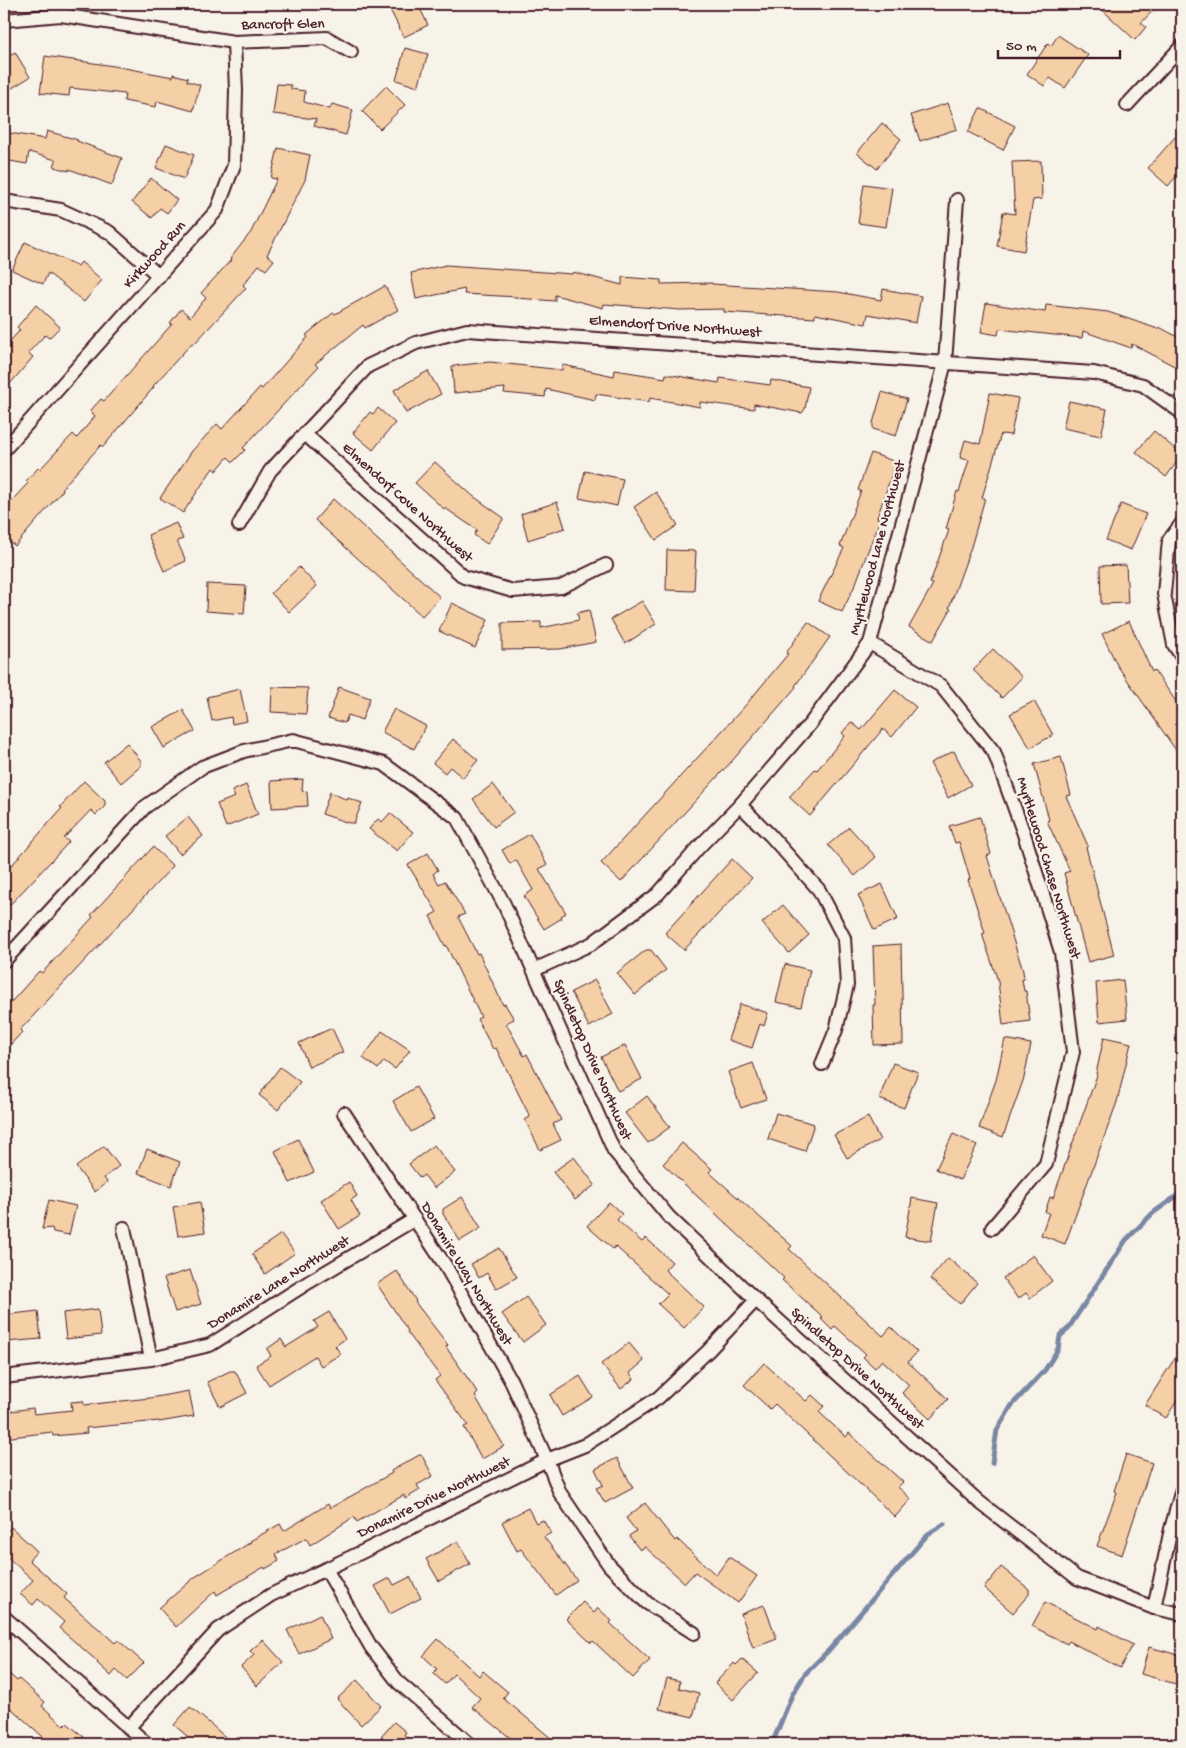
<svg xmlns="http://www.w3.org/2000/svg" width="1186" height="1748" viewBox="0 0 1186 1748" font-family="'Gochi Hand',sans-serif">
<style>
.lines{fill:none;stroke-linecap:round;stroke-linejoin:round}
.stream{stroke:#7a87a5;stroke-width:5}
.building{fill:#f5cfa5;stroke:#4a1f2b}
.minor-casing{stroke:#4a1f2b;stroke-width:16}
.minor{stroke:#f7f3e8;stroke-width:12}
.labels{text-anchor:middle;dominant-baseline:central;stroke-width:4.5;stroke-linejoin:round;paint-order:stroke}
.street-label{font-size:15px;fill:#4a1f2b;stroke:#f7f3e8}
</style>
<rect width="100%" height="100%" fill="#f7f3e8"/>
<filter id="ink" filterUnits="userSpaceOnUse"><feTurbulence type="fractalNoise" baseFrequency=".02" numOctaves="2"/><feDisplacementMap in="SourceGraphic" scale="10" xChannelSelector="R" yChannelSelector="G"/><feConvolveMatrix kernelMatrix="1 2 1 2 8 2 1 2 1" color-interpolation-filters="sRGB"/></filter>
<g filter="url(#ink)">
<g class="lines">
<g class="stream">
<polyline points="992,1463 997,1430 1012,1405 1045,1370 1058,1349 1060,1336 1068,1329 1126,1240 1153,1213 1182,1192"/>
<polyline points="772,1744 792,1695 805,1674 829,1650 928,1534 944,1524"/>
</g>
</g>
<g class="building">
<polygon points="387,4 418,4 428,25 404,37"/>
<polygon points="1096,4 1159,4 1141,23 1146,27 1135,40"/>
<polygon points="1058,35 1088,55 1065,88 1050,78 1044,86 1027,74 1048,43 1051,46"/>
<polygon points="405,48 428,54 418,87 396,80"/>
<polygon points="15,52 30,77 4,93 4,59"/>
<polygon points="45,56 114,66 173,77 173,74 188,78 187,81 200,85 193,111 157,101 156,107 124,101 125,94 70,88 69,96 40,93"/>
<polygon points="277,84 291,85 291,89 305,91 304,102 330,109 332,104 353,110 346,135 314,126 316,119 273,114"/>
<polygon points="386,86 405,105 380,129 362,111"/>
<polygon points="948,103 957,129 920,141 911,115"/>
<polygon points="980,108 1015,126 1003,150 968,132"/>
<polygon points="882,123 901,139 877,169 857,153"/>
<polygon points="47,131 78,140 77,141 122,158 112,185 69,169 69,171 54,167 56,160 29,152 27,164 4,160 4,132 45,139"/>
<polygon points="1175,137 1182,144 1182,170 1168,186 1148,168"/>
<polygon points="166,144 194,155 184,179 156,168"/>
<polygon points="278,148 310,155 305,180 267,255 274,260 266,270 259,265 243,285 246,288 194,344 192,343 153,386 154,387 103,447 101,445 62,488 63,490 15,546 4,536 4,509 28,483 26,481 38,468 40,469 73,434 77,438 95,416 90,411 101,399 104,401 172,324 170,323 181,309 190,317 206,298 201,293 231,260 230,259 251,232 277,179 271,178"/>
<polygon points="1041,161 1042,199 1033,200 1024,251 997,246 1003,212 1015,214 1012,162"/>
<polygon points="151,178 177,200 167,213 160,208 152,218 132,202"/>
<polygon points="864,184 892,188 886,227 858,223"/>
<polygon points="25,242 78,266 81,262 102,280 84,302 48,273 43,284 12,270"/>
<polygon points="446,265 572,274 573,272 622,285 622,277 661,280 661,284 712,283 712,284 838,292 881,300 883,289 921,296 916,323 868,314 866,324 815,314 815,318 724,312 724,309 680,310 604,304 603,308 555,295 555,301 517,298 517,297 464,294 465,289 416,299 411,273"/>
<polygon points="385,286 398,310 365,328 363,325 315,364 318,367 243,448 245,450 233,462 228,457 216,471 213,468 183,513 160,498 192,451 217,424 222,429 260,387 262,389 308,337 306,335 333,313 335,314"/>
<polygon points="986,303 1045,312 1046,305 1108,312 1158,329 1159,327 1182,339 1182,370 1132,344 1131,348 1083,331 1082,338 999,329 998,335 981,332"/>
<polygon points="36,305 60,327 49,338 45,335 28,353 33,357 4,391 4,348 20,330 17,327"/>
<polygon points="490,362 562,370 563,365 614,376 615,370 665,378 666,374 719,383 720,378 770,385 771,380 809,387 805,409 802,413 754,404 754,409 700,402 700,407 650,398 649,402 596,394 595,400 546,389 545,397 504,393 505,388 454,393 452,366"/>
<polygon points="428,371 441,394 406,413 394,390"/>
<polygon points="882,392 907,399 896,436 873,429 873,423"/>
<polygon points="990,393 1018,398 1011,435 1001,434 982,498 985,498 971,547 949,608 951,609 933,641 909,627 933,584 930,583 949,530 946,529 957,491 959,492 969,460 960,458 965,440 980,444"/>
<polygon points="1069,401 1107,409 1101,436 1063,428"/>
<polygon points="378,408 395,423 373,450 353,433 370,412 373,414"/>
<polygon points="1154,431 1182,455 1166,477 1136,452"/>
<polygon points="871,453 896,462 877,518 880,519 856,583 842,612 818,601 844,548 840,546 861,491 858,490"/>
<polygon points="435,462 473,496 504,518 487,544 474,535 477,530 445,508 444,509 415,483"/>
<polygon points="585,471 623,479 617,506 579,498"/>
<polygon points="656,492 678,525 656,540 634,507"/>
<polygon points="333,499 440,597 422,616 315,520"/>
<polygon points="557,502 565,528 528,540 521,514"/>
<polygon points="1121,504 1146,514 1131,550 1106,540"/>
<polygon points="176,523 183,539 177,541 186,561 164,571 148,535"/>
<polygon points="667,550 696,551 694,591 666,590"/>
<polygon points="1126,565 1128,603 1101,604 1100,566"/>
<polygon points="299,567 317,586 289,612 271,593"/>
<polygon points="207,584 246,586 244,614 206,611"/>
<polygon points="642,601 656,624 625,644 611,619"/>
<polygon points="452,603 488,620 475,648 439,631"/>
<polygon points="589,610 596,642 560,649 502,650 502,623 541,622 541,628 579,620 577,613"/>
<polygon points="1129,621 1152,672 1154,670 1182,710 1182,759 1117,665 1102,634"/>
<polygon points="808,622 830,637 795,686 796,687 732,761 621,882 601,863 744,707 788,654 786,653"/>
<polygon points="993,649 1022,677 1002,698 973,670"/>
<polygon points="272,687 308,688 306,714 271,712"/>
<polygon points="339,687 370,698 362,720 348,715 345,723 328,718"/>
<polygon points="240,689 247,721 232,724 231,717 212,721 207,697"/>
<polygon points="895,690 916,707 892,737 883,729 810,816 789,797 815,769 817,770 845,736 842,733 851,722 861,730"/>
<polygon points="1034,701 1053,735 1030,748 1010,714"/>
<polygon points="394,709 426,726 414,749 382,732"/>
<polygon points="183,710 195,731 164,748 152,727"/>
<polygon points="453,739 478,760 463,778 450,767 445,773 433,763"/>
<polygon points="127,743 141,761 141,766 121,783 104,762"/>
<polygon points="954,751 971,785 948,798 930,763"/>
<polygon points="1061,757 1071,795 1066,796 1088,846 1086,847 1114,955 1088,962 1064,873 1070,871 1047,821 1049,820 1034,764"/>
<polygon points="303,779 302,791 307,792 308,806 272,808 271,781"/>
<polygon points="84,781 105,801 105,806 96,815 91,810 64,838 69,842 4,911 4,874 62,808 60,807"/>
<polygon points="493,784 514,812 494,827 473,799"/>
<polygon points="246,785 258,814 226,827 217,804 235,797 232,791"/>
<polygon points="330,792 347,800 348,798 362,803 354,823 349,823 322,814"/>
<polygon points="390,813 413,832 397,851 369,829 378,819 382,822"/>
<polygon points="188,817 203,836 180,854 165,836"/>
<polygon points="980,817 991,854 987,856 1023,971 1024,979 1022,979 1024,991 1026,991 1030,1021 1003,1025 998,981 982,934 985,933 968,880 970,879 959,842 955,843 949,826"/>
<polygon points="849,827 876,857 855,876 828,845"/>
<polygon points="530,834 547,865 539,869 566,913 561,916 562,918 544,929 524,896 533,890 516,860 510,864 502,850"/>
<polygon points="153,847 173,866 20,1030 22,1032 4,1052 4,1010 39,971 42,973 93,917 91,915"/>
<polygon points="428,853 438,870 433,874 439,884 445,881 465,914 458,917 477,954 479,953 503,1005 505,1004 514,1019 506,1023 524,1056 527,1054 561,1120 553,1124 561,1140 540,1150 525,1120 530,1117 496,1048 493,1049 477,1019 481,1017 446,945 445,946 430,916 437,912 408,865"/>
<polygon points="732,859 752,878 684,950 665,933"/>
<polygon points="882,884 898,919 874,930 858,895"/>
<polygon points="783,905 809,935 789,953 762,923"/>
<polygon points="901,944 903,1044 874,1045 873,1005 875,1005 873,946"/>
<polygon points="646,950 651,950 666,970 635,995 617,973"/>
<polygon points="785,964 810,970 801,1007 776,1002"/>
<polygon points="595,980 613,1014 589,1027 571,992"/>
<polygon points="1123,980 1127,1019 1099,1022 1096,983"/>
<polygon points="740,1004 768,1013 764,1026 760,1024 752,1048 728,1040"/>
<polygon points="332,1028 343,1052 309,1067 299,1043"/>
<polygon points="382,1031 410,1050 395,1069 384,1061 378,1069 363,1058"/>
<polygon points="1104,1037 1131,1043 1117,1102 1065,1244 1041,1235 1049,1213 1045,1212 1050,1197 1053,1198 1097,1075 1096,1074"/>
<polygon points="1005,1039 1031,1044 1024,1078 1003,1137 979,1128 996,1080"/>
<polygon points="625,1045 642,1079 618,1091 601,1057"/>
<polygon points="753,1063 766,1099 741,1108 728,1072"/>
<polygon points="893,1063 918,1072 904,1108 879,1099"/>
<polygon points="280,1067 300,1082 278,1110 259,1095"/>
<polygon points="416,1087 434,1119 411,1132 393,1101"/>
<polygon points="647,1096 670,1127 648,1143 625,1113"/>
<polygon points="776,1113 814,1124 805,1151 768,1139"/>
<polygon points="868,1117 880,1140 847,1158 834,1135"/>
<polygon points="953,1134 977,1145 960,1180 936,1169"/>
<polygon points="298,1139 314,1172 290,1183 275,1151"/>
<polygon points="682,1143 712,1169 709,1172 792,1246 789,1249 883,1336 891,1327 917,1352 908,1362 948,1399 930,1419 902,1393 909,1385 882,1360 875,1368 863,1357 866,1354 835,1326 832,1330 821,1319 823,1317 782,1280 784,1278 663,1164"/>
<polygon points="434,1145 455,1172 434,1188 424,1175 420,1178 409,1164"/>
<polygon points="104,1146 119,1166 104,1178 107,1182 95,1192 76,1167"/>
<polygon points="147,1149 180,1162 171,1186 138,1173"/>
<polygon points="574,1157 595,1185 575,1200 553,1172"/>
<polygon points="349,1182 357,1196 351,1200 360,1216 339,1229 321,1200"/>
<polygon points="462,1197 481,1228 460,1241 443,1214 443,1209"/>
<polygon points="912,1198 938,1203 931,1241 905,1237"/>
<polygon points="49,1200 76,1206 69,1235 53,1232 52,1228 42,1229"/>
<polygon points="200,1202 205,1232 178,1236 173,1207"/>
<polygon points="609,1202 622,1214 617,1220 642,1242 646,1238 672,1262 665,1270 704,1307 684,1328 658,1304 668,1294 615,1246 613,1249 587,1226"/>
<polygon points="281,1234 295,1253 265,1274 252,1254"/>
<polygon points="499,1248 517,1277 496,1289 487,1273 479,1278 471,1264"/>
<polygon points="1033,1255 1052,1281 1030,1298 1026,1293 1018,1299 1003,1278"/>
<polygon points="948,1258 977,1283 960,1304 930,1279"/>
<polygon points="190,1270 201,1304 175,1312 164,1278"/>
<polygon points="397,1271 416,1301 415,1302 448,1345 446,1347 478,1393 475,1396 504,1446 482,1459 464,1427 468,1425 435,1380 440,1376 407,1332 408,1331 377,1284"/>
<polygon points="526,1297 546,1325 523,1342 502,1314"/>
<polygon points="98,1309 101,1335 66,1339 63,1313"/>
<polygon points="38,1311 41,1339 6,1342 4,1315"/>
<polygon points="329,1312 345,1339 335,1346 341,1354 321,1366 315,1356 269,1385 256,1365 271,1356 267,1349 281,1339 286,1347 318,1327 314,1321"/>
<polygon points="629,1343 644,1361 630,1373 634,1379 621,1389 601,1364"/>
<polygon points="1182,1347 1182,1393 1166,1418 1145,1405"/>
<polygon points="764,1363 806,1401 812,1395 824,1406 819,1412 846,1437 849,1433 903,1482 898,1487 911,1499 895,1517 775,1404 770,1409 744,1385"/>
<polygon points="230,1371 235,1371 247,1393 220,1407 207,1382"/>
<polygon points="580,1376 593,1397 562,1416 550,1395"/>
<polygon points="189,1391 194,1416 159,1422 159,1421 86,1428 87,1433 53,1436 52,1432 4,1438 4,1412 33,1408 34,1414 72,1410 71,1402 83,1401 84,1405 150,1398"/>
<polygon points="421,1454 433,1476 417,1485 420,1490 405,1499 404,1495 357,1522 354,1517 310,1545 306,1538 276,1554 279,1561 265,1569 264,1567 217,1595 215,1591 176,1627 159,1608 195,1577 251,1542 250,1541 280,1524 284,1531 328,1504 330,1508 392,1473 391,1471"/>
<polygon points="1126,1454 1152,1463 1122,1555 1097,1546 1117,1492 1114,1491"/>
<polygon points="617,1458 633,1488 605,1503 596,1488 603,1485 595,1469"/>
<polygon points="645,1503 675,1541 677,1539 716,1575 729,1557 757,1576 738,1603 695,1572 685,1583 645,1547 640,1550 629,1536 636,1531 626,1518"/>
<polygon points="528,1508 536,1523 543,1520 551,1533 544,1537 577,1580 556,1595 521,1549 517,1551 502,1522"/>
<polygon points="11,1527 37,1551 29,1560 67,1594 64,1598 115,1643 118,1640 144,1663 127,1680 116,1670 111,1676 97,1663 98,1662 59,1628 64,1622 38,1599 33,1605 20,1594 33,1580 4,1554 4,1535"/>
<polygon points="458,1541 470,1564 439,1581 426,1559"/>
<polygon points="1001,1567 1029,1589 1029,1594 1013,1613 984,1588"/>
<polygon points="410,1577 421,1598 390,1614 375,1586 390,1578 394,1585"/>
<polygon points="583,1602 594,1613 598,1608 612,1621 610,1623 650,1660 633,1678 593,1641 591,1643 566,1619"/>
<polygon points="1045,1602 1098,1629 1099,1626 1133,1645 1120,1668 1069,1641 1067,1644 1032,1626"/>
<polygon points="764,1605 777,1639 753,1648 741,1614"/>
<polygon points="320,1614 331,1639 299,1654 287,1630"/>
<polygon points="438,1639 479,1676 483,1671 508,1692 503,1698 558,1744 518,1744 472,1707 480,1698 454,1674 445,1684 433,1673 437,1669 423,1656"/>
<polygon points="263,1640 283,1662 257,1686 241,1667 254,1655 250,1651"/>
<polygon points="1149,1647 1182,1656 1182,1674 1179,1685 1141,1674"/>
<polygon points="742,1659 758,1673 733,1700 715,1683 734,1663 736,1665"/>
<polygon points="4,1669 17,1681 19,1679 45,1702 42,1706 64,1726 67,1723 84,1737 77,1744 51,1744 4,1702"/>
<polygon points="667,1678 680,1681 679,1688 699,1693 693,1717 659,1709"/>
<polygon points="357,1680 381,1706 361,1725 337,1699"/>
<polygon points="190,1707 214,1727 233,1744 180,1744 187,1736 174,1725"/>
<polygon points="394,1722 406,1732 404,1735 414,1744 375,1744"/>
</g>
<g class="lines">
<defs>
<g id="minor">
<polyline points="4,20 61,15 234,42 327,38 351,52"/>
<polyline points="1127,105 1182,46"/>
<polyline points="4,201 61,210 109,232 159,276"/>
<polyline points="305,434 464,577 513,591 561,587 606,565"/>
<polyline points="4,450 217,210 234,165 236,91 234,42"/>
<polyline points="1182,523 1169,540 1164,594 1174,645 1182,657"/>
<polyline points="239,525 270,471 368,366 416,343 467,330 1094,373 1143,385 1182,413"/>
<polyline points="870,643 941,686 994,752 1024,834 1061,952 1073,1052 1046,1164 992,1228"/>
<polyline points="740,805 770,835 819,890 844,938 847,985 836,1030 822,1064"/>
<polyline points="4,961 145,807 202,767 244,751 293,740 384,764 457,818 504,904 614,1151 669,1217 756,1300 978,1501 1077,1578 1154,1608 1182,1614"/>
<polyline points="534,970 591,944 658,894 699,847 740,805 810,724 870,643 945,363 957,200"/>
<polyline points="344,1113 445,1265 511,1381 547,1460 560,1493 609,1565 647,1603 694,1633"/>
<polyline points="124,1228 151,1359"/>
<polyline points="4,1377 151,1359 210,1345 309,1282 415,1219"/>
<polyline points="326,1569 371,1647 399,1683 470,1744"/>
<polyline points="1154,1608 1171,1529 1182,1489"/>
<polyline points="4,1617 147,1744"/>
<polyline points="129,1727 218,1630 271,1595 362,1552 547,1460 585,1445 658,1398 708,1351 756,1300"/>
</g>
</defs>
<use href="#minor" class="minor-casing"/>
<use href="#minor" class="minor"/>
</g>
</g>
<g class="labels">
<g class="street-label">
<text transform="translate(283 25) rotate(-1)">Bancroft Glen</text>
<text transform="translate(155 255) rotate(-48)">Kirkwood Run</text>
<text transform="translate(675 327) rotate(4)">Elmendorf Drive Northwest</text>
<text transform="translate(407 503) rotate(42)">Elmendorf Cove Northwest</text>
<text transform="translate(878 548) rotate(-75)">Myrtlewood Lane Northwest</text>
<text transform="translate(1048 868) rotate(73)">Myrtlewood Chase Northwest</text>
<text transform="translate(592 1060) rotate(66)">Spindletop Drive Northwest</text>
<text transform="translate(466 1274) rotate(59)">Donamire Way Northwest</text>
<text transform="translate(279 1283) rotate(-32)">Donamire Lane Northwest</text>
<text transform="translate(857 1369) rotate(42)">Spindletop Drive Northwest</text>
<text transform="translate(434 1498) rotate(-26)">Donamire Drive Northwest</text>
</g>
</g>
<rect width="1186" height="1748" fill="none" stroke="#f7f3e8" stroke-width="20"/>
<rect x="10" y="10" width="1166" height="1728" fill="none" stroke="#4a1f2b" stroke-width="2" filter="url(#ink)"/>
<path d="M998 50v8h122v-8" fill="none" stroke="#4a1f2b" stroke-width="2.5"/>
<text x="1006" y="50" font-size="15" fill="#4a1f2b" stroke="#f7f3e8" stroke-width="4" paint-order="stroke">50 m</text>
</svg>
